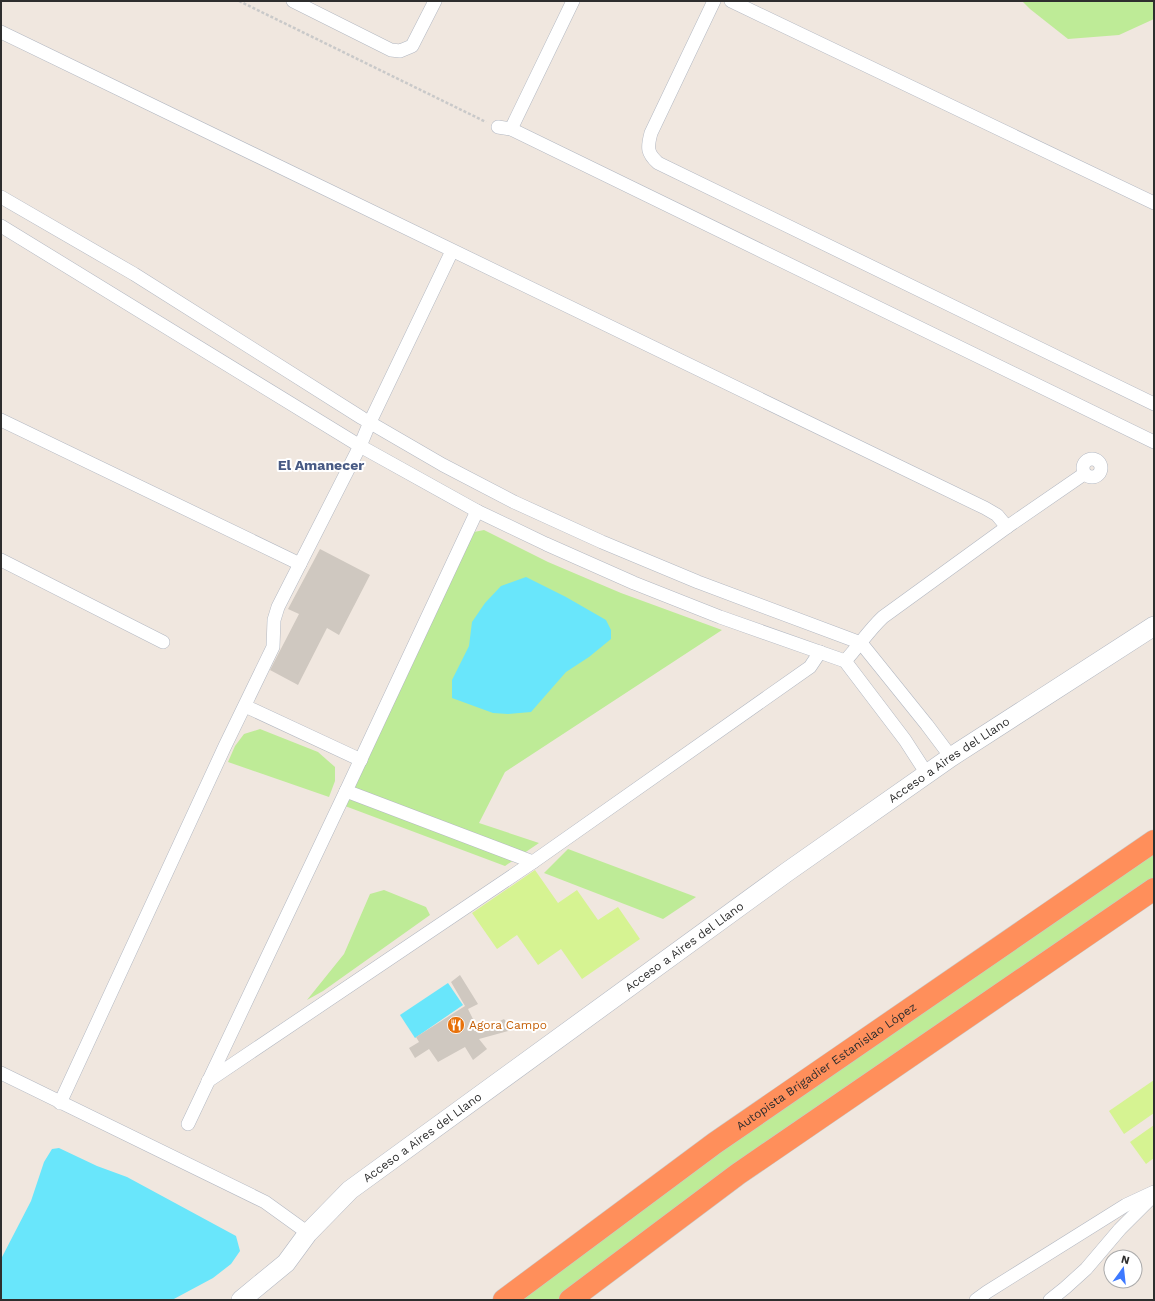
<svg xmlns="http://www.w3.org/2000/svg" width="1155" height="1301" viewBox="0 0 1155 1301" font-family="'Work Sans',sans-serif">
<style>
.green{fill:#beeb97}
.pitch{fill:#d6f392}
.water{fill:#69e6fb}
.building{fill:#cfc8c0}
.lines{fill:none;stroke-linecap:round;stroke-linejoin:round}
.street-casing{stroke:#b3b8c2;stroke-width:14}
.secondary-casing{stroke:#b3b8c2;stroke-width:20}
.highway-casing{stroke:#c9c9c9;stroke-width:23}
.path{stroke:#c9c9c9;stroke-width:2.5;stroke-dasharray:3 2;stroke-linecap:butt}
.street{stroke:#fff;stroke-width:13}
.secondary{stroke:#fff;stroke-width:19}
.highway{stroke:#ff8f5b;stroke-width:22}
.labels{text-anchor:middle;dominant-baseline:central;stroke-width:4;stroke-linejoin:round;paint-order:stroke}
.street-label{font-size:12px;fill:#2e2e2e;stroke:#fff}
.food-label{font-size:12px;fill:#c56008;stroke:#fff;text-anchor:start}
.quarter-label{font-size:14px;font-weight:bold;fill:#485a84;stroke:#fff}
</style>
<rect width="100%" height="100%" fill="#f0e7df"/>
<g class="green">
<polygon points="1022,1 1154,1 1154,19 1119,35 1068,39 1030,9"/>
<polygon points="484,530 548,562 621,593 722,630 505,772 479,823 539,843 505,866 345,806 474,532"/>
<polygon points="260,729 318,752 335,767 335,781 329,797 228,762 235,746 244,734"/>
<polygon points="1154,841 1154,889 570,1300 504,1300"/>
<polygon points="568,849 696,897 663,919 544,873"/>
<polygon points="384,890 426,907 430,915 323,991 307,1000 344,954 370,894"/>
</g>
<g class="pitch">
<polygon points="535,870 558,903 577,890 598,920 618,907 640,939 582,979 561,949 538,965 517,935 497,949 472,913"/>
<polygon points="1154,1080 1154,1113 1124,1134 1109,1111"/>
<polygon points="1154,1125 1154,1158 1146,1164 1130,1142"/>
</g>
<g class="water">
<polygon points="526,577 566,597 606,620 611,630 611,639 589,657 566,672 531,712 508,714 493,713 452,698 452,680 469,646 472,622 485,603 501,586"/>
<polygon points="448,983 463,1005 415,1038 400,1015"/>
<polygon points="59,1148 97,1166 127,1177 236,1236 240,1251 231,1264 213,1278 172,1300 1,1300 1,1259 31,1201 44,1162 52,1149"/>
</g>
<g class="building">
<polygon points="320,549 370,575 339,635 327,628 298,685 270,670 299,614 288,609"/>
<polygon points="460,975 478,1004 468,1009 479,1031 504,1019 512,1030 479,1039 487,1049 473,1060 465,1047 438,1062 429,1049 415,1058 409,1048 419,1042 416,1037 465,1006 451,982"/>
</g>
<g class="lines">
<defs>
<g id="street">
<polyline points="293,1 391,50 400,51 412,46 435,1"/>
<path d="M714,1L651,133C647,148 647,153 658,163L1154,404"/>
<polyline points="731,1 1154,203"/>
<polyline points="1,32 985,508 997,515 1007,527"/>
<polyline points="498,127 511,129 1154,442"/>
<polyline points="511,129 573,1"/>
<polyline points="1,197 134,274 362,418 443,465 514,502 602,542 698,582 861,643 927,725 951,757"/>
<polyline points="1,226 360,446 477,511 546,544 634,583 720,617 845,661 905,740 927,774"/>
<polyline points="1,420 300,564"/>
<circle cx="1092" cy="468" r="9"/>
<polyline points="1,560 163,642"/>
<path d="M845,661C858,647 869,630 883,617L1007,527L1084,474"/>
<polyline points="245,706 361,760"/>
<polyline points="346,791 533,862"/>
<polyline points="1,1073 265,1202 308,1233"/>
<polyline points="208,1081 533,862 810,667 820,652"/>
<polyline points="60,1103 225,746 273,647 274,620 278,607 360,446 370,422 452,251"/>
<polyline points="188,1124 346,791 477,511"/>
<polyline points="976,1300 987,1292 1126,1205 1154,1192"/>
<polyline points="1050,1300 1065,1288 1086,1269 1120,1229 1153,1196"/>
</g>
<g id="secondary">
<path id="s1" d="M241,1300L286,1263L308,1233L350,1190L787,872L951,757L1154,626"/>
</g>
<g id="highway">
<path id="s2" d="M504,1300L715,1143L1154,841"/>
<polyline points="570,1300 738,1174 1154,889"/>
</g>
</defs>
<use href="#street" class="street-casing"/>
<use href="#secondary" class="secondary-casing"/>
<use href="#highway" class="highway-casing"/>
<polyline class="path" points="239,1 486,122"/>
<use href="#street" class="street"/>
<use href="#secondary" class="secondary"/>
<use href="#highway" class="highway"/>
</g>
<defs>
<symbol id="restaurant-disc" viewBox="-11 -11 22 22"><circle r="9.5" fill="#e8710a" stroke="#fff"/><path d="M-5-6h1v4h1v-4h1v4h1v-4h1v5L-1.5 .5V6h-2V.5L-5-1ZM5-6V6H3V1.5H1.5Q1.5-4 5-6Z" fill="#fff"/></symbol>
</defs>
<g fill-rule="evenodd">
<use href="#restaurant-disc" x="446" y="1015" width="20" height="20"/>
</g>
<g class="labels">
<g class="street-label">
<text stroke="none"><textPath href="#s1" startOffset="893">Acceso a Aires del Llano</textPath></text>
<text stroke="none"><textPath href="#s1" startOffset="569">Acceso a Aires del Llano</textPath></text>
<text stroke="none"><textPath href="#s2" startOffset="398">Autopista Brigadier Estanislao López</textPath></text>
<text stroke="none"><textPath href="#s1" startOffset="245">Acceso a Aires del Llano</textPath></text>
</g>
<g class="food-label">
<text x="469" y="1025">Agora Campo</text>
</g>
<g class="quarter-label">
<text x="321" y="465">El Amanecer</text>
</g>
</g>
<rect width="1155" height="1301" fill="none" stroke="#2e2e2e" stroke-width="4"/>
<g transform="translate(1123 1269) rotate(15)"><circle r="19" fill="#ffffff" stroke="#ababab"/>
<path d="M0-3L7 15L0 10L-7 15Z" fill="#3d79ff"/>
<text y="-6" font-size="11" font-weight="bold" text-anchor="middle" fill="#2e2e2e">N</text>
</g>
</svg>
